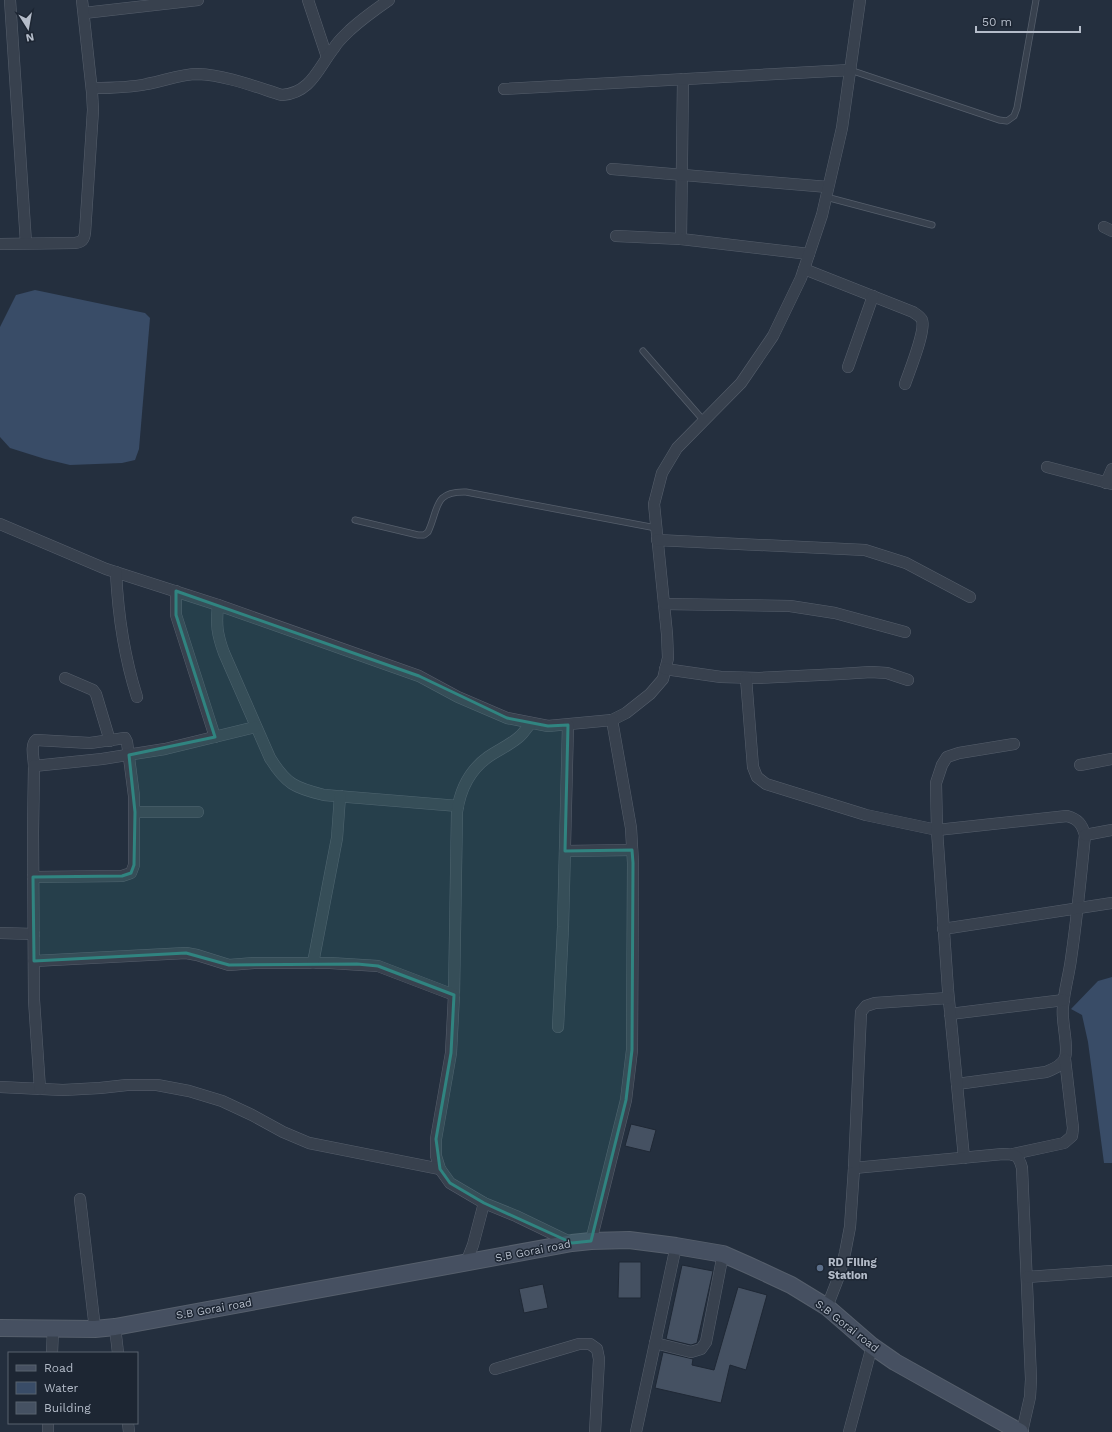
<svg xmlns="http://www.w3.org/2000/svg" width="1112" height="1432" viewBox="0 0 1112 1432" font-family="'Work Sans',sans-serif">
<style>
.water{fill:#394c67}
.building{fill:#455162;stroke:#1f2835}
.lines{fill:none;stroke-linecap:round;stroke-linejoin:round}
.lane-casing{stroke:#565f6c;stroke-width:7}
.street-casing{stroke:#565f6c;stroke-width:12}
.secondary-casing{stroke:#565f6c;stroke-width:18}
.lane{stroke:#38414e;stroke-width:5.5}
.street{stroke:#38414e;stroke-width:11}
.secondary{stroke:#465061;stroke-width:16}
.marked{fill:#308480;fill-opacity:0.2;stroke:#308480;stroke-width:3;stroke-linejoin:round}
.service-dot{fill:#5c6f8a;stroke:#1d2633;stroke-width:1.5}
.labels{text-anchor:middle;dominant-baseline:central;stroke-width:3;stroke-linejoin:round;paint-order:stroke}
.street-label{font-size:11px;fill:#b4bcc9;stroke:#1d2633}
.poi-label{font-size:11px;font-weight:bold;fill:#b4bcc9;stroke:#1d2633;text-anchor:start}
</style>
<rect width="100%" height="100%" fill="#242f3e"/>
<g class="water">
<polygon points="35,290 145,313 150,318 139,449 135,460 122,463 70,465 45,459 10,448 0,437 0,327 16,295"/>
<polygon points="1112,977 1112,1163 1104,1163 1088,1042 1082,1015 1071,1009 1098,981"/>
</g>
<g class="building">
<polygon points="631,1124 656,1130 650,1152 625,1146"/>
<polygon points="619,1262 641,1262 641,1298 618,1298"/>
<polygon points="682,1265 713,1271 697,1343 691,1345 666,1339"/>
<polygon points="543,1284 548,1308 524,1313 519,1289"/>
<polygon points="738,1287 767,1295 746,1370 730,1365 721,1403 655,1388 663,1352 693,1359 692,1365 714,1370"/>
</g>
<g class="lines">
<defs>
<g id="lane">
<polyline points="850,70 999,120 1007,121 1014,116 1017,108 1036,0"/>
<polyline points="826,197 932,225"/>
<polyline points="643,351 704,421"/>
<path d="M355,520L418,535H424L428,532C439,509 433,491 466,492L656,528"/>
</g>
<g id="street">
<polyline points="10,0 26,243"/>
<polyline points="308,0 327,57"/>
<polyline points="84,13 198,0"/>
<polyline points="683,79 681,239 809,254"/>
<path d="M92,88C110,88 129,88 147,84C164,81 181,74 198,74C225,75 256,87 282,95C311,93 318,68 334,48C338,41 345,35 350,30C362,19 376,9 389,0"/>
<polyline points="504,89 850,70"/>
<polyline points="612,169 828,187"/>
<polyline points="1104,227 1112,231"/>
<polyline points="616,236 681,239"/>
<path d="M0,244L75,243C82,242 84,240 85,233L93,110L92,92L82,0"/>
<path d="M804,269L913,312C916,314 921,317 922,320C926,331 909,372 905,384"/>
<polyline points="848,367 873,296"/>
<polyline points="1047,467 1112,484"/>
<polyline points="1106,483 1112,469"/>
<polyline points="0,524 106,569 218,605 419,676 458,697 507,718 548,726 612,720 626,713 650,694 663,679 668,658 667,634 654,504 662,473 677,448 741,383 773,336 801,278 822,215 842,128 860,0"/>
<polyline points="657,540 865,550 906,563 970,597"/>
<path d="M116,572C118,615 124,656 137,697"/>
<polyline points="176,591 176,615 215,737"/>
<polyline points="664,604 790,606 835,613 905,632"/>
<path d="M218,605C216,625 217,634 224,653L270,758C286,784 295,788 324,795L458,806"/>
<polyline points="665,669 721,677 759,678 840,674 871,672 887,673 908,680"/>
<polyline points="65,678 93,690 96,694 110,741"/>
<path d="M746,678L753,767L757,777L766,784L866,815L937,830L1067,816C1078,819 1082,824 1085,835C1081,877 1077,918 1071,959C1069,975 1064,991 1063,1007C1061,1022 1069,1046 1065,1058C1062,1066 1053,1069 1046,1072L957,1084"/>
<path d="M531,723C527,727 524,733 519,737C510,745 498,750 488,757C470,770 460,790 457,812L454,995L451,1053L436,1139V1156L440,1169L450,1183L484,1203L516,1216L572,1243"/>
<polyline points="1080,765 1112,759"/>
<polyline points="135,812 198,812"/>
<polyline points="1085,835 1112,830"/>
<polyline points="565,851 632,850"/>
<path d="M33,877L122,876L131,873L134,865V796L127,742L125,738L90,743L36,740C30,745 34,759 34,766"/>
<polyline points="943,929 1112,903"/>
<polyline points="0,933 34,934"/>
<polyline points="34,961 186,953 197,955 229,965 254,963 330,963 378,966 454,995"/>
<polyline points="313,963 337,838 340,796"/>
<polyline points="950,1014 1064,1000"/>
<polyline points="558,1027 563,927 568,725"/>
<polyline points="0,1087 63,1090 100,1088 127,1085 157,1085 189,1091 222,1101 252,1115 283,1132 309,1143 440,1169"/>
<polyline points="40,1089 34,1000 33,832 34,766 102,759 165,749 255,727"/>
<polyline points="1013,1154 1064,1143 1072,1136 1073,1128 1065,1059"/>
<polyline points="964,1158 948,990 937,830 936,783 942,765 947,757 959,753 1014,744"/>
<path d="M854,1168L1003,1154C1016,1154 1019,1156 1022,1168L1031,1379L1030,1397L1022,1432"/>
<polyline points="80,1199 95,1329"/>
<polyline points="591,1241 626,1100 632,1050 633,863 631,828 612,720"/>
<polyline points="466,1263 473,1245 484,1203"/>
<polyline points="1027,1277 1112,1271"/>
<polyline points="827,1307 839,1276 845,1253 850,1227 854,1168 861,1012 866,1006 875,1003 948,998"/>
<polyline points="115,1327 118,1353"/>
<polyline points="655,1343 691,1352 701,1349 706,1342 723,1254"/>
<polyline points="52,1353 53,1329"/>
<polyline points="495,1369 579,1344 590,1344 597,1349 599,1359 595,1432"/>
<polyline points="128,1423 129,1432"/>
<polyline points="48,1432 48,1423"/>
<polyline points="636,1432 676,1246"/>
<polyline points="849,1432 872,1346"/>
</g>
<polyline id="secondary" points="0,1328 95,1329 115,1327 572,1243 591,1241 629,1240 676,1246 723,1254 748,1265 791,1285 827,1307 872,1346 895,1362 1020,1432"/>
</defs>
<use href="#lane" class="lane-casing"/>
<use href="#street" class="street-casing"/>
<use href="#secondary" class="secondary-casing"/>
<use href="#lane" class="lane"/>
<use href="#street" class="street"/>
<use href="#secondary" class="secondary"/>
</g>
<path class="marked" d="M176,591L419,676L507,718L548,726L568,725L565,851L632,850L633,863L632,1050L626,1100L591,1241L572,1243L484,1203L450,1183L440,1169L436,1139L451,1053L454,995L378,966L357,964L229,965L186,953L34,961L33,877L122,876L131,873L134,865L135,812L129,755L215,737L176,615Z"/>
<circle class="service-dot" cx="820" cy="1268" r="4"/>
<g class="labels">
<g class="street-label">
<text transform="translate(533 1251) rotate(-11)">S.B Gorai road</text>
<text transform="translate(214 1309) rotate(-10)">S.B Gorai road</text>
<text transform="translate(847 1326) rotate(38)">S.B Gorai road</text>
</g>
<g class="poi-label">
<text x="828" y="1262">RD FIling<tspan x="828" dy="13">Station</tspan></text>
</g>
</g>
<rect x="8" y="1352" width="130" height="72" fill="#1d2633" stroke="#59626f"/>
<rect x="16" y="1365" width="20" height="6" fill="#465061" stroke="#59626f"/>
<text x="44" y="1372" font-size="12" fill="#b4bcc9">Road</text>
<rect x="16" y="1382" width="20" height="12" fill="#394c67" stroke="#59626f"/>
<text x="44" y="1392" font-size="12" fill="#b4bcc9">Water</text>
<rect x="16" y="1402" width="20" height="12" fill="#455162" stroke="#59626f"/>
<text x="44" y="1412" font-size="12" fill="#b4bcc9">Building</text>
<g transform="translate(28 28) rotate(169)" stroke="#1d2633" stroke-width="3" paint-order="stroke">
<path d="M0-3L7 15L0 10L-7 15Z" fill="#b4bcc9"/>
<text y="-6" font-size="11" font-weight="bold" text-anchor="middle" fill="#b4bcc9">N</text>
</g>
<path d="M976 26v6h104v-6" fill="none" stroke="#b4bcc9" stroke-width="2"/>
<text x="982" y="26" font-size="12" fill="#b4bcc9" stroke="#1d2633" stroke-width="3" paint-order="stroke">50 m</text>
</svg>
